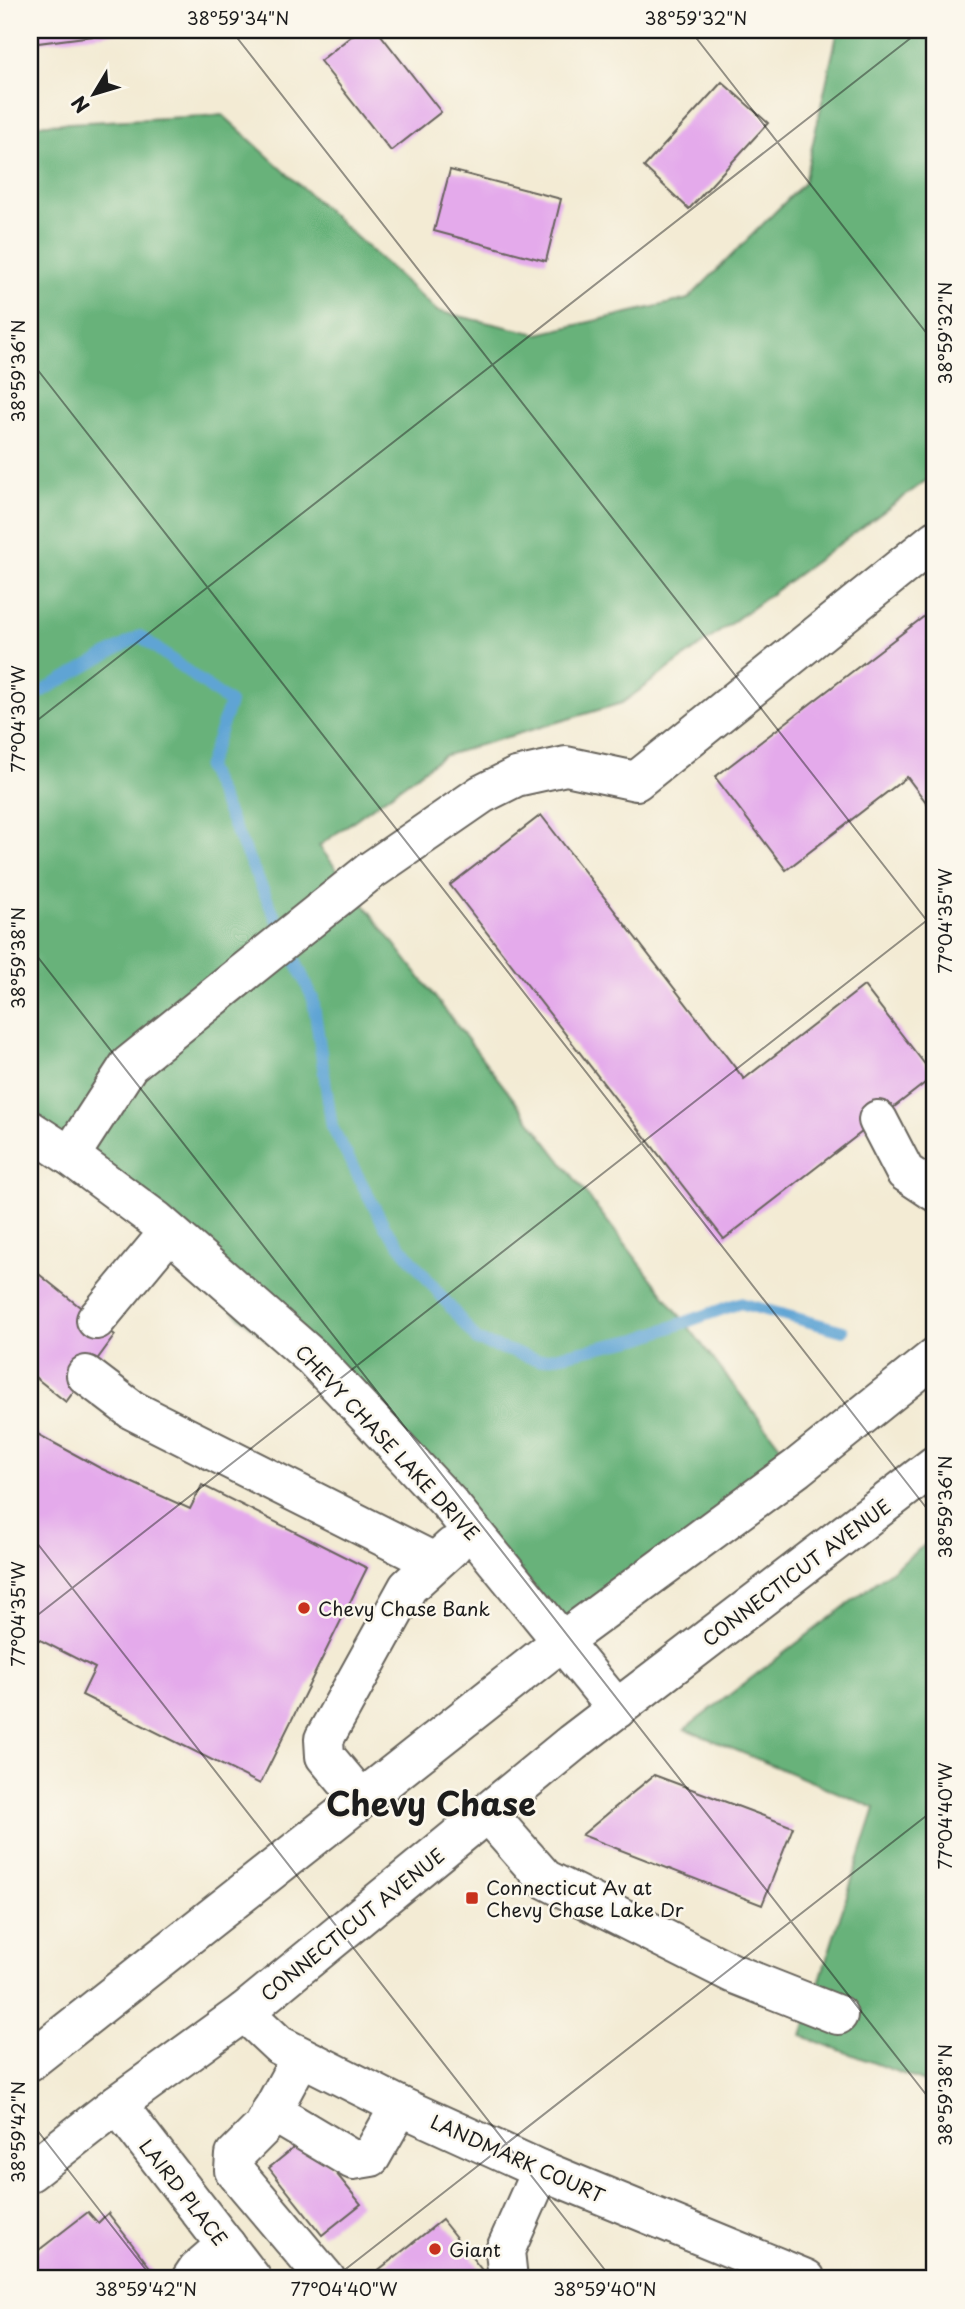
<svg xmlns="http://www.w3.org/2000/svg" width="965" height="2309" viewBox="0 0 965 2309" font-family="'Playpen Sans',sans-serif">
<style>
.forest{fill:#68b27a;stroke:#42674b;stroke-width:2}
.lines{fill:none;stroke-linecap:round;stroke-linejoin:round}
.stream{stroke:#5ea4d4;stroke-width:12}
.building{fill:#e4aaeb}
.minor-casing{stroke:#67645c;stroke-width:42}
.major-casing{stroke:#67645c;stroke-width:42}
.minor{stroke:#fff;stroke-width:38}
.major{stroke:#fff;stroke-width:38}
.ticks{fill:none;stroke:#1c1c1c;stroke-width:2;stroke-opacity:0.45}
.poi-dot{fill:#c8321e;stroke:#fbf7ec;stroke-width:2.5}
.labels{text-anchor:middle;dominant-baseline:central;stroke-width:5;stroke-linejoin:round;paint-order:stroke}
.street-label{font-size:19px;fill:#1c1c1c;stroke:#fbf7ec}
.poi-label{font-size:19px;fill:#1c1c1c;stroke:#fbf7ec;text-anchor:start}
.town-label{font-size:33px;font-weight:bold;fill:#1c1c1c;stroke:#fbf7ec}
.neatline{fill:none;stroke:#1c1c1c;stroke-width:2.5}
.ticks-label{font-size:18px;text-anchor:middle;fill:#1c1c1c}
</style>
<rect width="100%" height="100%" fill="#fbf7ec"/>
<filter id="ink" filterUnits="userSpaceOnUse"><feTurbulence type="fractalNoise" baseFrequency=".0143" numOctaves="2"/><feDisplacementMap in="SourceGraphic" scale="14" xChannelSelector="R" yChannelSelector="G"/><feConvolveMatrix kernelMatrix="1 2 1 2 8 2 1 2 1" color-interpolation-filters="sRGB"/></filter>
<filter id="wash" filterUnits="userSpaceOnUse"><feTurbulence type="fractalNoise" baseFrequency=".00686" numOctaves="4" result="noise"/><feDisplacementMap in="SourceGraphic" scale="28" xChannelSelector="R" yChannelSelector="G"/><feGaussianBlur stdDeviation="1.57" result="paint"/><feColorMatrix in="noise" values="0 0 0 0 0 0 0 0 0 0 0 0 0 0 0 0 0 1.4 0 .05"/><feComposite in="paint" operator="in"/></filter>
<g filter="url(#wash)">
<rect width="100%" height="100%" fill="#f3ebd4"/>
<g class="forest">
<polygon points="838,30 935,30 935,474 622,703 443,756 319,846 797,1468 562,1641 449,1503 30,1130 30,125 223,115 437,311 538,334 688,299 804,183"/>
<polygon points="935,1537 935,2086 802,2036 875,1808 685,1729"/>
</g>
<g class="lines">
<polyline class="stream" points="30,698 140,636 230,703 207,768 313,999 332,1127 385,1227 478,1341 539,1360 638,1339 740,1303 843,1331"/>
</g>
<g id="blocks">
<g class="building">
<polygon points="30,30 131,30 131,31 30,44"/>
<polygon points="359,30 377,30 441,112 391,151 320,61"/>
<polygon points="722,82 768,123 689,209 644,167"/>
<polygon points="450,170 561,199 546,261 434,231"/>
<polygon points="935,608 935,814 907,777 786,870 715,777"/>
<polygon points="541,815 744,1079 864,986 934,1076 724,1239 450,885"/>
<polygon points="30,1267 115,1335 66,1402 30,1373"/>
<polygon points="30,1430 100,1468 190,1509 202,1485 367,1568 260,1784 82,1695 95,1668 30,1635"/>
<polygon points="654,1775 793,1827 762,1905 582,1835"/>
<polygon points="307,2137 361,2204 322,2235 269,2168"/>
<polygon points="88,2212 98,2223 108,2213 156,2275 150,2279 30,2279 30,2257"/>
<polygon points="442,2220 489,2279 367,2279"/>
</g>
</g>
</g>
<g filter="url(#ink)">
<use href="#blocks" fill-opacity="0" stroke="#67645c" stroke-width="2"/>
<g class="lines">
<defs>
<g id="minor">
<polyline points="878,1120 905,1172 935,1192"/>
<polyline points="30,1130 70,1156 156,1220 313,1358 449,1503 617,1709"/>
<polyline points="70,1156 129,1065 369,872 482,794 516,777 566,766 636,781 935,540"/>
<polyline points="96,1320 169,1232"/>
<polyline points="86,1375 132,1410 434,1562"/>
<polyline points="361,1799 325,1756 324,1739 408,1587 452,1547"/>
<polyline points="487,1813 545,1879 732,1973 838,2015"/>
<polyline points="244,2012 279,2045 400,2106 541,2170 806,2279"/>
<polyline points="301,2057 263,2127 235,2155 234,2170 326,2279"/>
<polyline points="117,2104 252,2279"/>
<polyline points="271,2111 353,2160 371,2157 400,2106"/>
<polyline points="191,2279 197,2270 226,2245"/>
<polyline points="508,2279 505,2251 541,2170"/>
</g>
<g id="major">
<polyline points="30,2061 562,1641 797,1468 935,1357"/>
<polyline points="30,2172 117,2104 244,2012 572,1743 935,1465"/>
</g>
</defs>
<use href="#minor" class="minor-casing"/>
<use href="#major" class="major-casing"/>
<use href="#minor" class="minor"/>
<use href="#major" class="major"/>
</g>
</g>
<path class="ticks" d="M231,30L935,931M690,30L935,344M30,360L935,1519M30,726L921,30M30,947L935,2106M30,1534L612,2279M30,1621L935,914M30,2121L153,2279M333,2279L935,1809"/>
<g class="poi-dot">
<circle cx="304" cy="1608" r="7"/>
<rect x="465" y="1891" width="14" height="14" rx="3.5"/>
<circle cx="435" cy="2249" r="7"/>
</g>
<g class="labels">
<g class="street-label">
<text transform="translate(388 1442) rotate(47)">CHEVY CHASE LAKE DRIVE</text>
<text transform="translate(796 1572) rotate(-37)">CONNECTICUT AVENUE</text>
<text transform="translate(352 1924) rotate(-39)">CONNECTICUT AVENUE</text>
<text transform="translate(518 2158) rotate(24)">LANDMARK COURT</text>
<text transform="translate(184 2192) rotate(52)">LAIRD PLACE</text>
</g>
<g class="poi-label">
<text x="318" y="1608">Chevy Chase Bank</text>
<text x="486" y="1887">Connecticut Av at<tspan x="486" dy="22">Chevy Chase Lake Dr</tspan></text>
<text x="449" y="2249">Giant</text>
</g>
<g class="town-label">
<text x="431" y="1802">Chevy Chase</text>
</g>
</g>
<rect width="965" height="2309" fill="none" stroke="#fbf7ec" stroke-width="77"/>
<g transform="translate(94 94) rotate(232)" stroke="#fbf7ec" stroke-width="5" paint-order="stroke">
<path d="M0-5L12 26L0 18L-12 26Z" fill="#1c1c1c"/>
<text y="-10" font-size="19" font-weight="bold" text-anchor="middle" fill="#1c1c1c">N</text>
</g>
<rect x="38" y="38" width="888" height="2232" class="neatline"/>
<g class="ticks-label">
<text x="238" y="25">38°59'34"N</text>
<text x="696" y="25">38°59'32"N</text>
<text transform="translate(946 333) rotate(-90)" y="6">38°59'32"N</text>
<text transform="translate(19 371) rotate(-90)" y="6">38°59'36"N</text>
<text transform="translate(19 719) rotate(-90)" y="6">77°04'30"W</text>
<text transform="translate(946 921) rotate(-90)" y="6">77°04'35"W</text>
<text transform="translate(19 958) rotate(-90)" y="6">38°59'38"N</text>
<text transform="translate(946 1507) rotate(-90)" y="6">38°59'36"N</text>
<text transform="translate(19 1614) rotate(-90)" y="6">77°04'35"W</text>
<text transform="translate(946 1816) rotate(-90)" y="6">77°04'40"W</text>
<text transform="translate(946 2095) rotate(-90)" y="6">38°59'38"N</text>
<text transform="translate(19 2132) rotate(-90)" y="6">38°59'42"N</text>
<text x="146" y="2296">38°59'42"N</text>
<text x="344" y="2296">77°04'40"W</text>
<text x="605" y="2296">38°59'40"N</text>
</g>
</svg>
